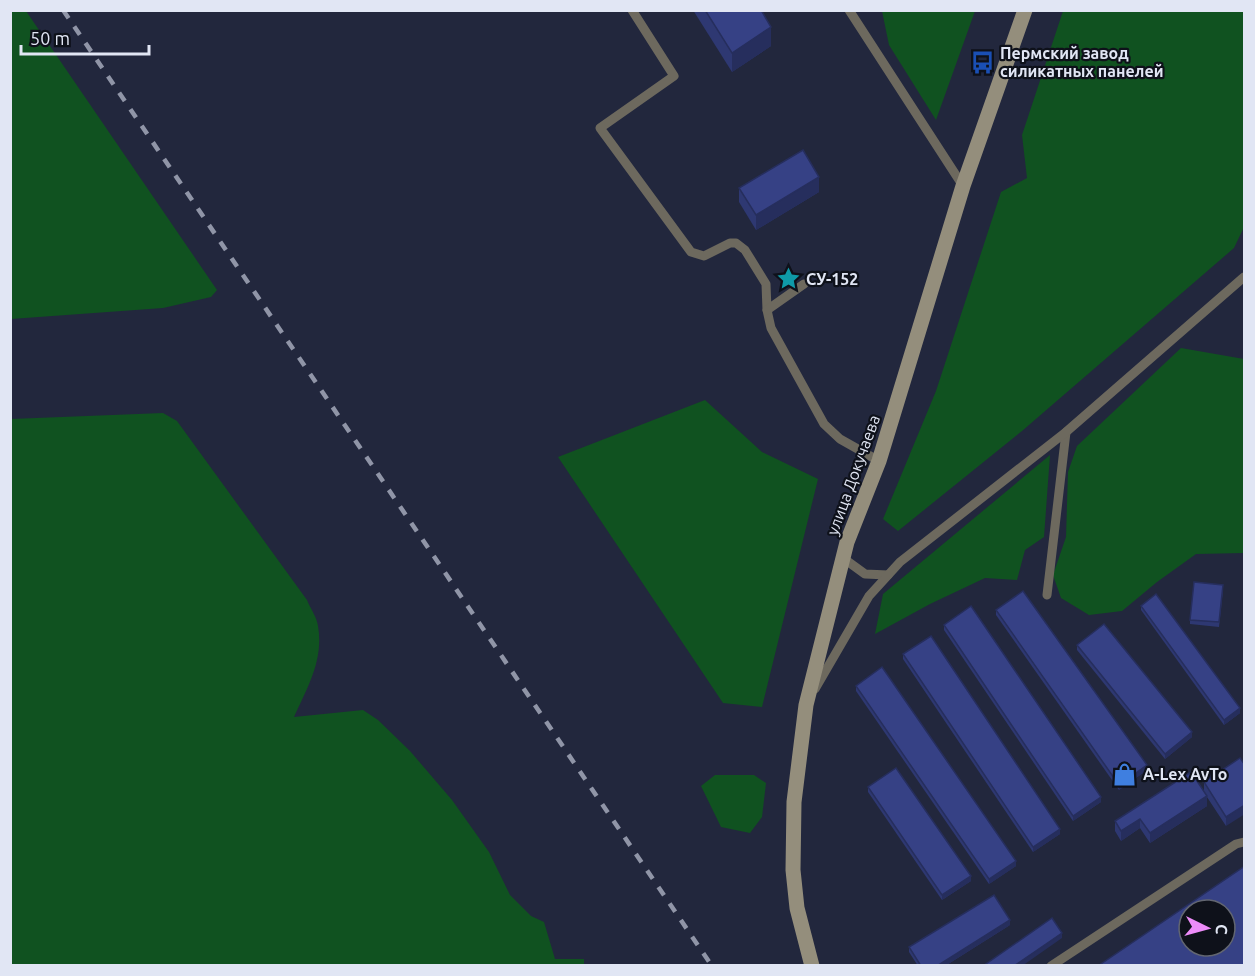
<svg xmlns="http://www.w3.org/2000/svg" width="1255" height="976" viewBox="0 0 1255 976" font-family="Ubuntu,sans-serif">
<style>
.green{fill:#105220}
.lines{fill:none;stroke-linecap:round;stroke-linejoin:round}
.service{stroke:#6d695e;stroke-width:9}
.secondary{stroke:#948e7c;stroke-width:15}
.rail{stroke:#9095a7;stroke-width:4.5;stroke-dasharray:10 10;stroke-linecap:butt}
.wall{fill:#2e3872}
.shaded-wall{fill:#262e5d}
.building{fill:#364185;stroke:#262e5d;stroke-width:1.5;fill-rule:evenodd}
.labels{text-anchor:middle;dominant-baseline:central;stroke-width:4.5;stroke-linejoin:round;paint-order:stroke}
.poi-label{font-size:16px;font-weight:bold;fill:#e1e6f4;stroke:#0e111a;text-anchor:start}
.street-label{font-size:16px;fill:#e1e6f4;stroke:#0e111a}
</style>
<rect width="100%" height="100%" fill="#22273d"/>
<g class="green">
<polygon points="11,10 26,11 217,290 211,297 163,308 11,319"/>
<polygon points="882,11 975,11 936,120 889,45"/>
<polygon points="1063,11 1244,11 1244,227 1234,248 1022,431 898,531 883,519 936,391 1001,192 1027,178 1022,135"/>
<polygon points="1181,348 1244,359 1244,553 1196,554 1157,582 1122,611 1089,615 1061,598 1053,575 1066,537 1068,472 1077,446"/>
<polygon points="705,400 762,452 818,479 762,707 723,703 558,457"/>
<path d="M163,413L177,421L307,600C310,608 317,617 318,626C324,660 307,688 294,717L363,710L378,720L410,751L452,800L489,852L510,895L531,916L544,922L555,959H584V965H11V419Z"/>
<polygon points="1050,455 1044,537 1025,550 1017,580 985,578 930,604 875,634 883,594"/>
<polygon points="715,775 754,775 766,783 762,817 750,833 721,827 701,786"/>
</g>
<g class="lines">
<g class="service">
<polyline points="632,10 674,76 600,128 691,252 704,256 730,243 736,243 745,250 766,284 767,310 771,328 824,424 840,439 879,461"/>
<polyline points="849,10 963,186"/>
<polyline points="767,310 804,284"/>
<polyline points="843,558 865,574 888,575"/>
<polyline points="1047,595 1066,432"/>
<polyline points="815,689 869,596 900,562 1066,432 1244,277"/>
<polyline points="1051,966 1236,844 1244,842"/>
</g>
<polyline class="secondary" points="812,966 797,908 793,870 794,802 806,705 847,542 879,461 963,186 1025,10"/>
<polyline class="rail" points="63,10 712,966"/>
</g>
<g class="wall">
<polygon points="693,10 761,10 771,46 732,72"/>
<polygon points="739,188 819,192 756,230 739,202"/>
<polygon points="1223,590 1219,627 1190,624 1190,620"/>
<polygon points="1141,606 1240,713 1224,725 1141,610"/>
<polygon points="996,610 1147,770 1119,790 996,615"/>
<polygon points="944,625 1101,802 1073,821 944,630"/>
<polygon points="1077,645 1192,737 1165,759 1077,650"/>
<polygon points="903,654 1060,834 1033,852 903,659"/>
<polygon points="856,686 1016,866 989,884 856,691"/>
<polygon points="1240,758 1226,826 1207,797 1207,806 1150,843 1140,828 1121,841 1115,831 1115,821 1204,790 1204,782"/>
<polygon points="868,787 971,881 942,900 868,792"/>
<polygon points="1010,925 945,966 918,966 909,952 909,947"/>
</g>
<g class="shaded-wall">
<polygon points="771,27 771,46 732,72 732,53"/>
<polygon points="819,177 819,192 756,230 756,215"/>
<polygon points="1240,708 1240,713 1224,725 1224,720"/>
<polygon points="1192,732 1192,737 1165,759 1165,754"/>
<polygon points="1147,765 1147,770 1119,790 1119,785"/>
<polygon points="1207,796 1207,806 1150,843 1150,833"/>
<polygon points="1101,797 1101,802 1073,821 1073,816"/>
<polygon points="1245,805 1245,814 1226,826 1226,817"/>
<polygon points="1140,819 1140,828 1121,841 1121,831"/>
<polygon points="1060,829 1060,834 1033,852 1033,847"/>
<polygon points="1016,861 1016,866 989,884 989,879"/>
<polygon points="971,876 971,881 942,900 942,895"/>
<polygon points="1010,920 1010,925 945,966 937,966"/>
<polygon points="1062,933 1062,938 1022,966 1014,966"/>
</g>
<g class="building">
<polygon points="705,10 761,10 771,27 732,53"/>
<polygon points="803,150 819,177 756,215 739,188"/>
<polygon points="1194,582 1223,585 1219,622 1190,620"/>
<polygon points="1023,591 1147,765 1119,785 996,610"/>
<polygon points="1156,594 1240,708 1224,720 1141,606"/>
<polygon points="971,606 1101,797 1073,816 944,625"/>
<polygon points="1104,624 1192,732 1165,754 1077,645"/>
<polygon points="931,636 1060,829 1033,847 903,654"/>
<polygon points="882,667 1016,861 989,879 856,686"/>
<polygon points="1240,758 1245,765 1245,805 1226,817 1204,782"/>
<polygon points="896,768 971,876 942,895 868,787"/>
<polygon points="1191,772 1207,796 1150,833 1140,819 1121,831 1115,821"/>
<path d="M1245,866V966H1098ZM1189,910H1225V946H1189Z"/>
<polygon points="994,895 1010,920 937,966 921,966 909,947"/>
<polygon points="1052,918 1062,933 1014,966 983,966"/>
</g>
<defs>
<symbol id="bus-bare" viewBox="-9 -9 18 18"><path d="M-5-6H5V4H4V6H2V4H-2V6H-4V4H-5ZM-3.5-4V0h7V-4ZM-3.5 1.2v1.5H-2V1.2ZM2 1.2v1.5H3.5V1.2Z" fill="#1a4fb4" stroke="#0e111a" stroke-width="2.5" paint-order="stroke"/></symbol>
<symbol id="sight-bare" viewBox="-9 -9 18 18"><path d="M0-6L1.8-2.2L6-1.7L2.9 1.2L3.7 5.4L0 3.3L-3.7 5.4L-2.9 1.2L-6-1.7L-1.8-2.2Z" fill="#0f9aa8" stroke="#0e111a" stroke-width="2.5" paint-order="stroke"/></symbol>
<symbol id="shop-bare" viewBox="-9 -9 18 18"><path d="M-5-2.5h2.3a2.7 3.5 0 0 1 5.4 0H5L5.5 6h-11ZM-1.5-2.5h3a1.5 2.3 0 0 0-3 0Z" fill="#3f7fe0" stroke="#0e111a" stroke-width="2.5" paint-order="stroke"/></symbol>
</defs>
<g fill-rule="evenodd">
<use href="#bus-bare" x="966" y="46" width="33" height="33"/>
<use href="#sight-bare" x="772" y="262" width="33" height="33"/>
<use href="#shop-bare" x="1108" y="758" width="33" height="33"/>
</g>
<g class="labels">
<g class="poi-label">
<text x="1000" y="53">Пермский завод<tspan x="1000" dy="18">силикатных панелей</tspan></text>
<text x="806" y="279">СУ-152</text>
<text x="1143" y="774">A-Lex AvTo</text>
</g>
<g class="street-label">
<text transform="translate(853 475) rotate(-70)">улица Докучаева</text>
</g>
</g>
<rect width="1255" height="976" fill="none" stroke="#e1e6f4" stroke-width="24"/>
<g transform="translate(1207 928) rotate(95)"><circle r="28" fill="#0e111a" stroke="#626671" stroke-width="1.5"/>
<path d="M0-4.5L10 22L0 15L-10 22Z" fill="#ed8cf9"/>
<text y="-9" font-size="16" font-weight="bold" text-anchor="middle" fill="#e1e6f4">С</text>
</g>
<path d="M21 45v9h128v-9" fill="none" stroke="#e1e6f4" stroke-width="3"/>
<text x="30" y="45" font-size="18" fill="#e1e6f4" stroke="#0e111a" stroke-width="4.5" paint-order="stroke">50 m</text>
</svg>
